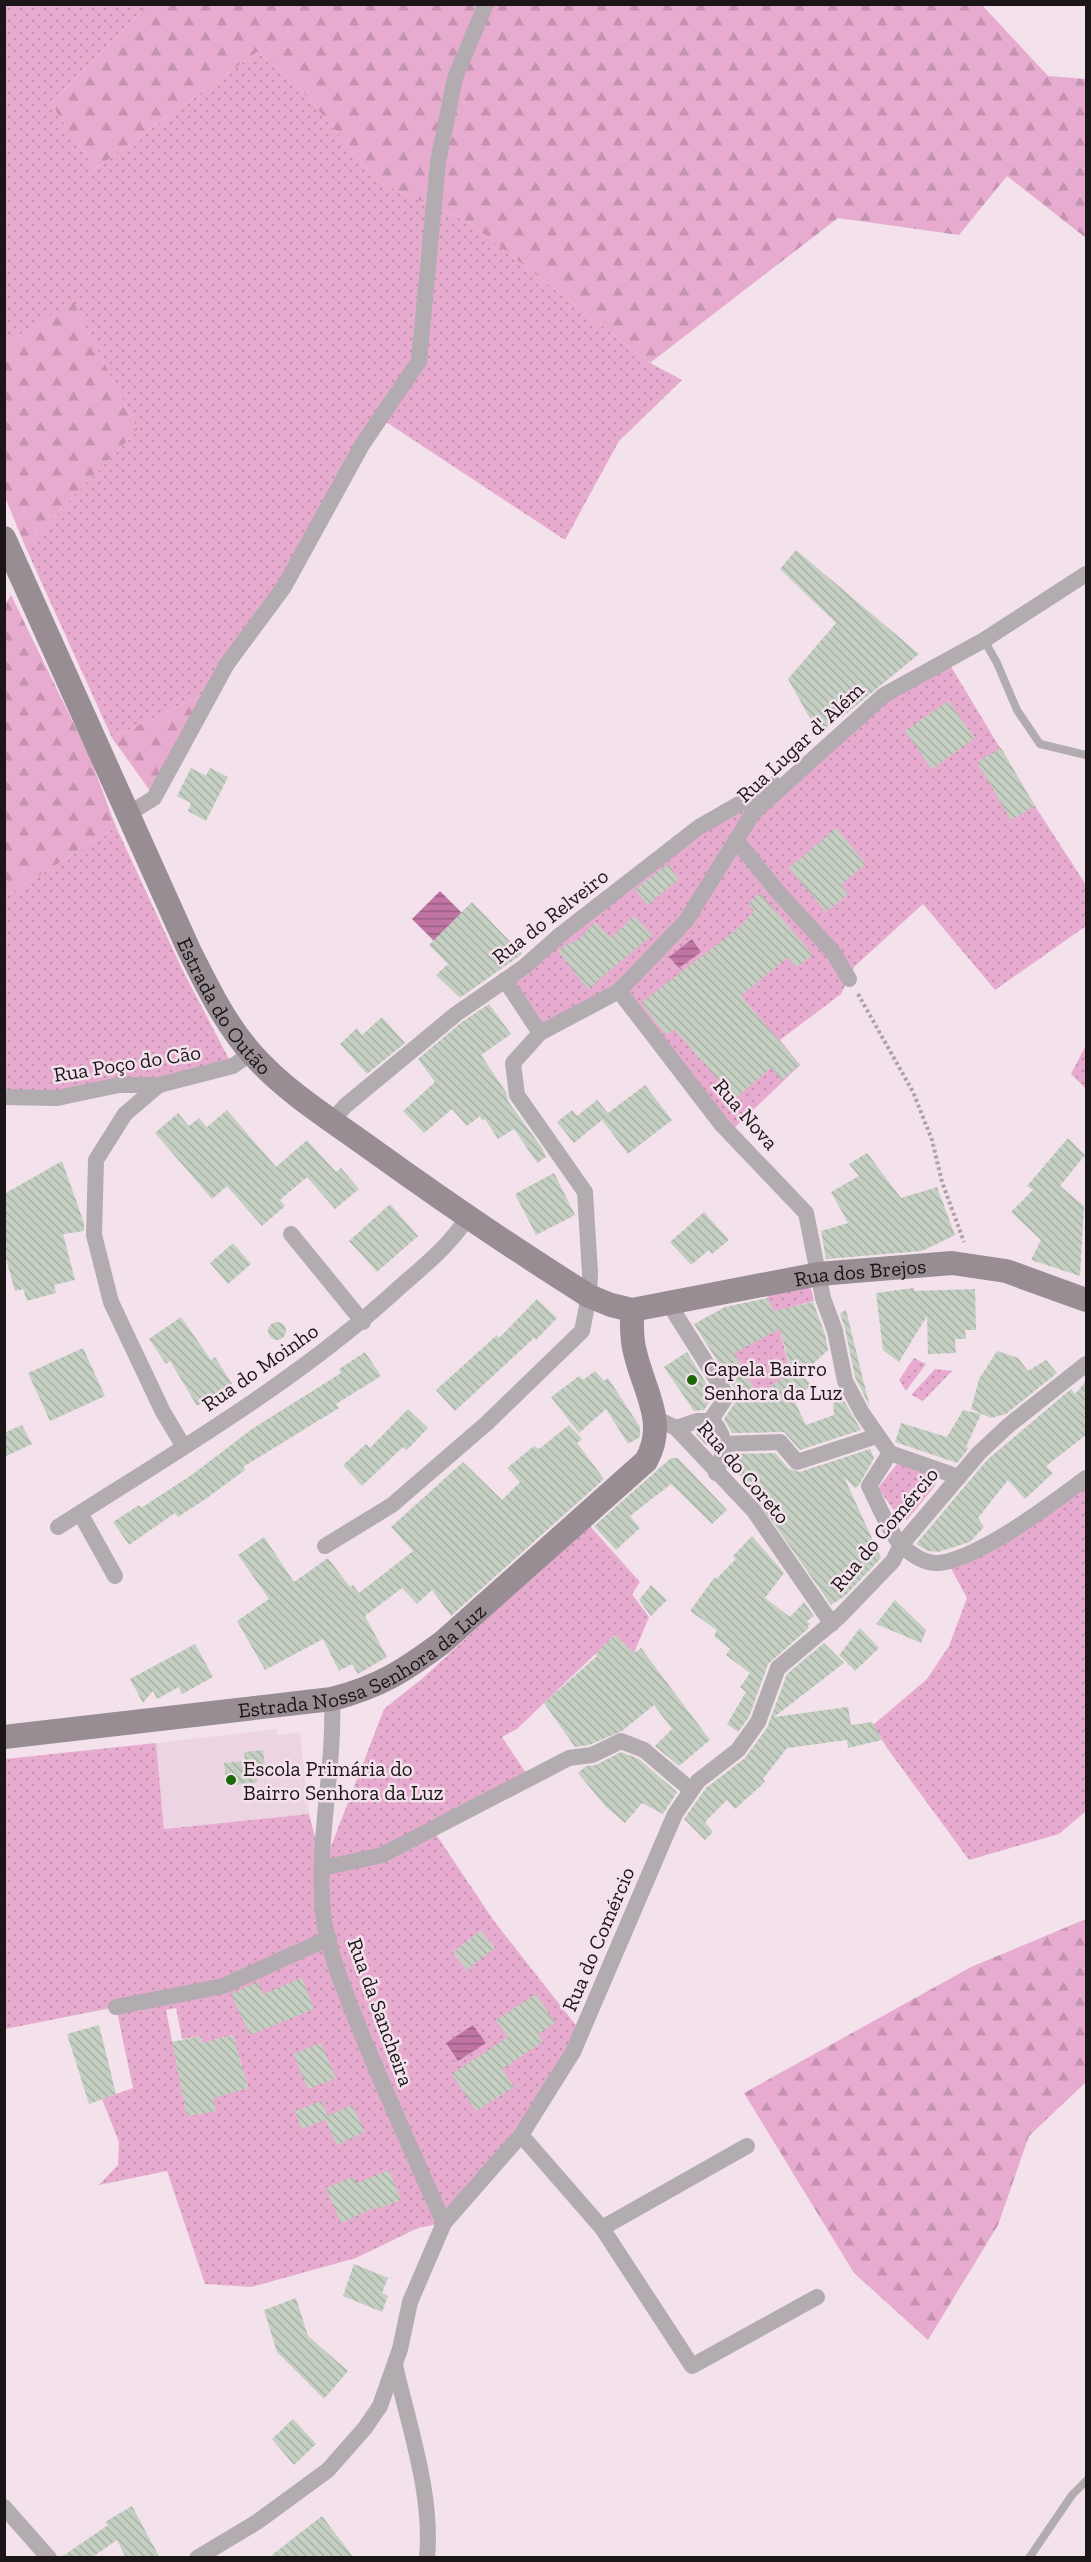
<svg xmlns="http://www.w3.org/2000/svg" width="1091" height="2562" viewBox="0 0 1091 2562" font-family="'Zilla Slab',serif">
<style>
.built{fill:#ecd4e2}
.grass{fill:url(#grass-dots);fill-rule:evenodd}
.forest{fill:url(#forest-firs)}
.water{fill:url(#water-rules)}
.building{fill:url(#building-back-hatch);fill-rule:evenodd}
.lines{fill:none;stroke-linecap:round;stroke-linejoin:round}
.path{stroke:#ada0a7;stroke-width:4;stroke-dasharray:3 3;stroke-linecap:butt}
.lane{stroke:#b2abaf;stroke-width:8}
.street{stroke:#b2abaf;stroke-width:16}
.secondary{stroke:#978d93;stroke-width:24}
.poi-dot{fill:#1b6807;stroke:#f3e2ec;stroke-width:2}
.labels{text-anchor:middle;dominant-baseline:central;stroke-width:5;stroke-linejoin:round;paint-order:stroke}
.street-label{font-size:21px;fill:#1b1518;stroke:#f3e2ec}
.poi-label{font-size:21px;fill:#1b1518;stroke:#f3e2ec;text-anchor:start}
</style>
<defs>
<pattern id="grass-dots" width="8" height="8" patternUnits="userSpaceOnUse" patternTransform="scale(1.5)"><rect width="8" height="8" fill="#e7abcf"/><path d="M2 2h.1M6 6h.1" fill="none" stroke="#c692b1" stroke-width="1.8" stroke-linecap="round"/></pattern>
<pattern id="forest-firs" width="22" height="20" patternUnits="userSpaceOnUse" patternTransform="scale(1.5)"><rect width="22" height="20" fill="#e7abcf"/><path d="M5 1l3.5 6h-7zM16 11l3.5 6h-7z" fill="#c692b1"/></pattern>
<pattern id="water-rules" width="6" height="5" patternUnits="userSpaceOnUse" patternTransform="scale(1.5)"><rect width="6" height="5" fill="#bf74a4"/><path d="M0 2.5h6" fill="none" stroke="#9a5e85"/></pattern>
<pattern id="building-back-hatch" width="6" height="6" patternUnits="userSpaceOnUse" patternTransform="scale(1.5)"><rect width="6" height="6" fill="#c4cfc2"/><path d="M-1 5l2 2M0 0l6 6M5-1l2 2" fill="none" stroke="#a8b1a6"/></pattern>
</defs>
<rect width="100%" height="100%" fill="#f3e2ec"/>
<polygon class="built" points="277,1729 277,1735 300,1732 309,1814 164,1829 156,1743"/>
<g class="grass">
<polygon points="5,5 147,5 51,104 95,169 257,52 295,82 378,182 468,222 650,363 682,380 619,441 565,540 380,418 214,689 112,738 25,546 138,430 73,302 5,344"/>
<polygon points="947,660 1035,806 1086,885 1086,926 995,990 923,904 855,966 841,994 780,1040 800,1065 729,1133 619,992 540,1033 505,980 699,827 774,785 884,695"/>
<polygon points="116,827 182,969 231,1063 196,1077 5,1097 5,897"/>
<polygon points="1086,1045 1086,1089 1071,1074"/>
<polygon points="808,1277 814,1301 795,1306 802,1327 781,1335 793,1383 782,1392 777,1382 758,1396 724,1336 779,1329 766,1293"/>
<polygon points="914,1358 926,1364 906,1391 899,1380"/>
<polygon points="935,1369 952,1371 923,1401 911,1395"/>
<polygon points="899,1461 936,1478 934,1487 907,1520 897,1515 878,1488"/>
<polygon points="1086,1478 1086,1811 1059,1834 969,1860 887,1748 873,1725 927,1679 949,1646 967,1598 947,1561"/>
<path d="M589,1525L640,1582L632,1594L649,1617L634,1653L615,1635L517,1729L502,1737L530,1779L433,1830L494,1921L582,2033L573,2052L444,2223L418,2228L356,2258L251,2287L205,2284L167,2171L99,2185L118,2165L119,2142L102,2099L133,2088L116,2007L5,2029V1759L156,1743L164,1829L309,1814L323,1867L384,1709L424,1677ZM481,1931L494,1948L466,1969L453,1952ZM176,2008L182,2039L201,2036L215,2111L187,2116L166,2010ZM233,2035L248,2088L229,2093L214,2040Z"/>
</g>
<g class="forest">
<polygon points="147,5 982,5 1048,76 1086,79 1086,238 1007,176 959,235 838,218 650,363 468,222 378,182 295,82 257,52 95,169 51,104"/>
<polygon points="73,301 138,430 25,546 5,497 5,344"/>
<polygon points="11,595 89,755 116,827 5,897 4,607"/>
<polygon points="214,689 156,799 112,738"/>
<polygon points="1086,1919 1086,2082 1029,2136 998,2225 928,2340 854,2273 744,2093 971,1967"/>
</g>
<g class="water">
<polygon points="440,891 462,913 434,941 412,919"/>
<polygon points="692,939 701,952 679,968 669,957"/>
<polygon points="473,2025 486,2043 458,2061 446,2043"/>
</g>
<g class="building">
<polygon points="796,550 919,654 842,717 821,731 813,724 788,679 836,623 780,569"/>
<polygon points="948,701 975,738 932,769 905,731"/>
<polygon points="1001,748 1035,806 1011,820 977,762"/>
<polygon points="191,768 206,776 210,768 228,777 206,821 188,811 191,803 177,796"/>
<polygon points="836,828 866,864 841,885 848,894 826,912 789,868"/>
<polygon points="668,864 679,879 648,905 635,890"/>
<polygon points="760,893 813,955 796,967 788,957 741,996 800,1065 782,1080 771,1068 726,1106 714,1091 722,1084 674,1029 666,1035 641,1003 740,927 754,911 748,904"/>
<polygon points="472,902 522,954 460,998 436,975 448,964 429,945"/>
<polygon points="634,916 652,935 588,989 558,951 565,945 577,941 595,922 611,938"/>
<polygon points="489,1004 511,1034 481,1055 506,1092 508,1101 542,1148 546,1157 537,1163 514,1129 498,1139 485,1119 482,1120 480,1116 467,1126 452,1109 424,1133 403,1111 435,1082 418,1059 462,1022"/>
<polygon points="382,1017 405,1043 367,1074 340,1044 357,1028 362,1035"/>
<polygon points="645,1085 672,1120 628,1154 602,1120 574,1143 557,1122 572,1110 577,1116 597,1100 608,1113"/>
<polygon points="227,1110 276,1167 307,1140 336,1172 341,1168 359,1189 335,1209 307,1177 280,1200 285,1206 262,1226 227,1186 212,1199 155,1133 178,1113 189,1126 199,1118 207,1127"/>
<polygon points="1068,1138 1085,1155 1060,1186 1084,1206 1080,1276 1031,1260 1041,1240 1011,1212 1033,1190 1027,1186"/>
<polygon points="867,1153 901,1198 937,1187 955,1235 922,1251 826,1259 821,1231 848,1223 831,1192 859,1176 849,1164"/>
<polygon points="62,1161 84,1223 84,1231 63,1234 75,1280 54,1285 56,1293 27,1301 23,1289 15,1291 4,1252 4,1194"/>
<polygon points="554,1173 575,1215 536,1235 515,1194"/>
<polygon points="390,1204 418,1236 377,1272 349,1241"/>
<polygon points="704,1212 729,1240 712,1254 709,1250 691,1265 670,1242"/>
<polygon points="233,1243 251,1264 228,1284 210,1263"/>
<polygon points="914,1288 914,1291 975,1289 976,1330 965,1330 966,1339 955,1339 956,1353 928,1354 927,1316 899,1362 883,1350 876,1293"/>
<path d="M768,1298L773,1311L813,1302L825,1334L828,1350L802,1374L812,1386L793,1398L806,1425L834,1415L833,1399L840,1394L861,1430L800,1450L784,1432L732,1433L724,1419L736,1401V1391L694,1324L725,1307ZM780,1329L791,1372L758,1396L734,1353Z"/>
<polygon points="537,1299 557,1318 536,1340 534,1338 455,1411 436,1390 497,1335 499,1338"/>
<polygon points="846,1310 862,1375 870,1407 855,1377 845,1329 840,1313"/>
<polygon points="181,1317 211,1360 215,1357 232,1384 197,1406 170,1361 166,1364 149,1339"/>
<circle cx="277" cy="1331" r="9"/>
<polygon points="83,1348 105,1396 50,1421 28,1373"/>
<polygon points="997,1351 1018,1358 1028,1371 1046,1360 1057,1373 1006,1414 991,1418 971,1409 979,1379"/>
<polygon points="365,1352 381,1376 336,1404 339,1408 243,1467 245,1470 207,1498 178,1517 175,1513 129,1545 113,1522 139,1505 141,1508 193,1474 252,1429 341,1373 339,1369"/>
<polygon points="687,1352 714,1396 704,1410 694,1411 664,1367"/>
<polygon points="595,1371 604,1381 608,1378 640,1427 640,1437 628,1444 606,1409 579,1433 551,1397 579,1376 583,1380"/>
<polygon points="1086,1381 1086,1435 1046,1466 1053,1473 1025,1499 1008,1480 978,1518 984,1527 970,1542 938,1552 928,1551 916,1544 987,1460 1071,1389 1075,1394"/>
<polygon points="408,1409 428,1428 407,1450 403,1447 362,1486 343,1465 366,1444 370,1448"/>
<polygon points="963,1410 981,1414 966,1447 969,1448 957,1463 895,1442 901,1423 947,1437"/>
<polygon points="22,1425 32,1444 4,1457 4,1433"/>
<polygon points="569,1425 582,1439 577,1443 604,1479 451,1616 432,1590 417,1604 402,1588 365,1616 387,1657 358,1674 352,1664 339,1671 323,1639 265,1670 237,1621 269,1599 238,1555 264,1537 294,1582 328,1558 350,1587 353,1585 359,1593 413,1551 391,1527 463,1462 502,1500 520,1482 507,1468 534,1446 539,1449"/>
<polygon points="699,1431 708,1431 713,1443 706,1445 696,1434"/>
<polygon points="870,1449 874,1458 859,1485 855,1488 844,1477 881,1558 845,1596 831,1605 731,1463 734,1454 775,1453 789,1469 800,1472"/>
<polygon points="671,1458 678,1458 727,1510 712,1524 671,1484 630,1516 640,1528 616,1550 594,1526"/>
<polygon points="752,1536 784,1573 765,1598 790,1617 804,1602 814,1616 807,1621 810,1624 807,1627 809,1628 768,1664 749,1717 738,1732 727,1724 746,1692 740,1687 750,1673 726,1655 730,1649 714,1636 717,1630 690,1611 714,1578 716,1579 736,1559 733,1556"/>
<polygon points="651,1585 667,1600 651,1616 639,1600"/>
<polygon points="895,1600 926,1630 921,1643 876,1624"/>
<polygon points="860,1628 879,1648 855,1671 839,1655"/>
<polygon points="615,1635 634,1653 641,1648 710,1740 679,1766 655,1746 672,1729 654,1705 622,1731 589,1745 575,1747 544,1703 597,1656 595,1654"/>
<polygon points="824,1643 844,1663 774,1717 848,1707 851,1725 872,1722 882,1740 848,1748 847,1740 787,1748 763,1779 765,1782 735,1809 727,1800 705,1822 713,1832 705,1840 684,1819 706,1788 745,1758 767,1728 787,1674"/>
<polygon points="195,1644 213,1677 182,1694 179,1687 157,1699 153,1691 143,1703 130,1679"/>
<polygon points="263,1750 265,1769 256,1771 257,1782 227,1786 224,1763 245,1761 244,1752"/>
<polygon points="621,1752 639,1759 677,1792 663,1814 642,1803 625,1823 606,1807 578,1773 586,1766 596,1765"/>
<polygon points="481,1931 495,1948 467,1970 453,1952"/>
<polygon points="302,1978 314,2009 250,2035 231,1994 258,1982 263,1994"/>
<polygon points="536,1994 555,2023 538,2034 543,2042 502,2069 514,2087 476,2111 452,2074 508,2037 496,2020"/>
<polygon points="99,2025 116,2094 89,2104 67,2034"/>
<polygon points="233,2035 248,2088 213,2098 216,2111 187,2116 172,2042 201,2036 202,2043"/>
<polygon points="321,2043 336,2078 308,2089 293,2054"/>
<polygon points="321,2101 328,2116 352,2105 365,2132 337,2145 325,2120 302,2129 295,2111"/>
<polygon points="389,2170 401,2200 377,2209 376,2207 341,2223 326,2188 353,2177 356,2183"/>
<polygon points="354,2264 388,2278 382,2293 388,2296 382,2312 343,2296"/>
<polygon points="296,2298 308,2336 348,2371 324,2399 277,2352 264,2310"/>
<polygon points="293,2419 316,2444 294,2465 272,2439"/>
<polygon points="132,2506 160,2558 126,2558 117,2540 91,2558 60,2558 108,2525 105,2522"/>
<polygon points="322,2516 354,2558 268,2558"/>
</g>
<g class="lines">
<polyline class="path" points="858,994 913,1092 932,1140 942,1182 964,1242"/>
<g class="lane">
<polyline points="984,640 997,663 1017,710 1040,744 1086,755"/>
<polyline points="1029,2558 1072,2495 1086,2481"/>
</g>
<g class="street">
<polyline points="128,814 154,798 227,664 284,587 362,445 419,361 438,162 455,78 486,4"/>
<polyline points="736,840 777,891 833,952 849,979"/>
<polyline points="505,980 540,1033"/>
<polyline points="619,991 722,1125 806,1213 823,1298 835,1331 845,1381 862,1413 890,1453"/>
<polyline points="159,1085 125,1114 96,1160 94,1235 111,1302 163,1412 184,1447"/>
<polyline points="4,1097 57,1098 119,1085 159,1085 233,1066 251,1053"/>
<polyline points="332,1121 345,1106 456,1014 524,967 560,935 699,827 774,784"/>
<polyline points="291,1234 363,1322"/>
<polyline points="669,1304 727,1396 710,1421"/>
<polyline points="655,1418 676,1428 754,1511 832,1624"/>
<path d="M676,1428L697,1421H713C729,1441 725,1451 716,1473"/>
<polyline points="725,1444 780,1442 797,1462 877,1436"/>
<path d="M959,1477L890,1453L869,1486C876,1500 892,1537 902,1546C912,1555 926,1564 939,1563C980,1558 1053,1503 1086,1478"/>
<polyline points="80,1513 115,1576"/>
<path d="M58,1527C175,1452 298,1381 401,1286C425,1265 450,1245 467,1218"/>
<polyline points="325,1546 392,1505 487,1423 582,1331 589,1296 590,1273 585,1192 517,1095 513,1063 540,1033 619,991 686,921 753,813 884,695 984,640 1086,574"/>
<path d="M332,1699C335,1770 316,1842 323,1913C327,1951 348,1999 362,2035C388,2098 416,2161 444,2223"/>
<polyline points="323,1868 382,1855 569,1758 592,1755 621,1741 644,1750 691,1790"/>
<polyline points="116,2007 223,1986 329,1938"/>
<polyline points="521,2135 602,2228 692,2366 817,2297"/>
<polyline points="602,2228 747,2146"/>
<path d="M395,2365C409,2427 433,2494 427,2558"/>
<polyline points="4,2507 49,2558"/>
<polyline points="197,2558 257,2522 328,2470 365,2428 380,2406 400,2349 410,2302 444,2223 521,2135 573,2052 675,1814 698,1781 738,1750 758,1722 778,1668 840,1616 893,1561 901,1545 979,1453 1009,1425 1086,1364"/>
</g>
<g class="secondary">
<path id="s1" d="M4,538L189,950C207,986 225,1024 253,1055C286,1092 330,1119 370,1148C442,1200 514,1249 589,1296L611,1305L632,1310L819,1274L952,1263L1006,1271L1086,1300"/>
<path id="s2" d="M4,1737L332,1699C379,1687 404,1671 443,1642L646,1461C668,1422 644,1392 635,1352C631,1339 632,1324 632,1310"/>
</g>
</g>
<g class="poi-dot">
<circle cx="692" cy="1380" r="6"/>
<circle cx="231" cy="1780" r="6"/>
</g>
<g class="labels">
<g class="street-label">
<text transform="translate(800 742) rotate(-43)">Rua Lugar d' Além</text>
<text transform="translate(550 916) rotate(-38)">Rua do Relveiro</text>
<text stroke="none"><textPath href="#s1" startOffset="518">Estrada do Outão</textPath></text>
<text transform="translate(127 1063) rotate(-9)">Rua Poço do Cão</text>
<text transform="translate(746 1114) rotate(49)">Rua Nova</text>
<text stroke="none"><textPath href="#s1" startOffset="1266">Rua dos Brejos</textPath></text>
<text transform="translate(260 1367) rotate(-35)">Rua do Moinho</text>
<text transform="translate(744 1472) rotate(49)">Rua do Coreto</text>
<text transform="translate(884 1529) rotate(-50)">Rua do Comércio</text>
<text stroke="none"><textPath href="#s2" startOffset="372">Estrada Nossa Senhora da Luz</textPath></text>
<text transform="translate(598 1939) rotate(-67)">Rua do Comércio</text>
<text transform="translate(381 2012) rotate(70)">Rua da Sancheira</text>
</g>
<g class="poi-label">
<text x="704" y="1368">Capela Bairro<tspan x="704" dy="24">Senhora da Luz</tspan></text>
<text x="243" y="1768">Escola Primária do<tspan x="243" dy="24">Bairro Senhora da Luz</tspan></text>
</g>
</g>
<rect width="1091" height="2562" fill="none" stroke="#1b1518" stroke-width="12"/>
</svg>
